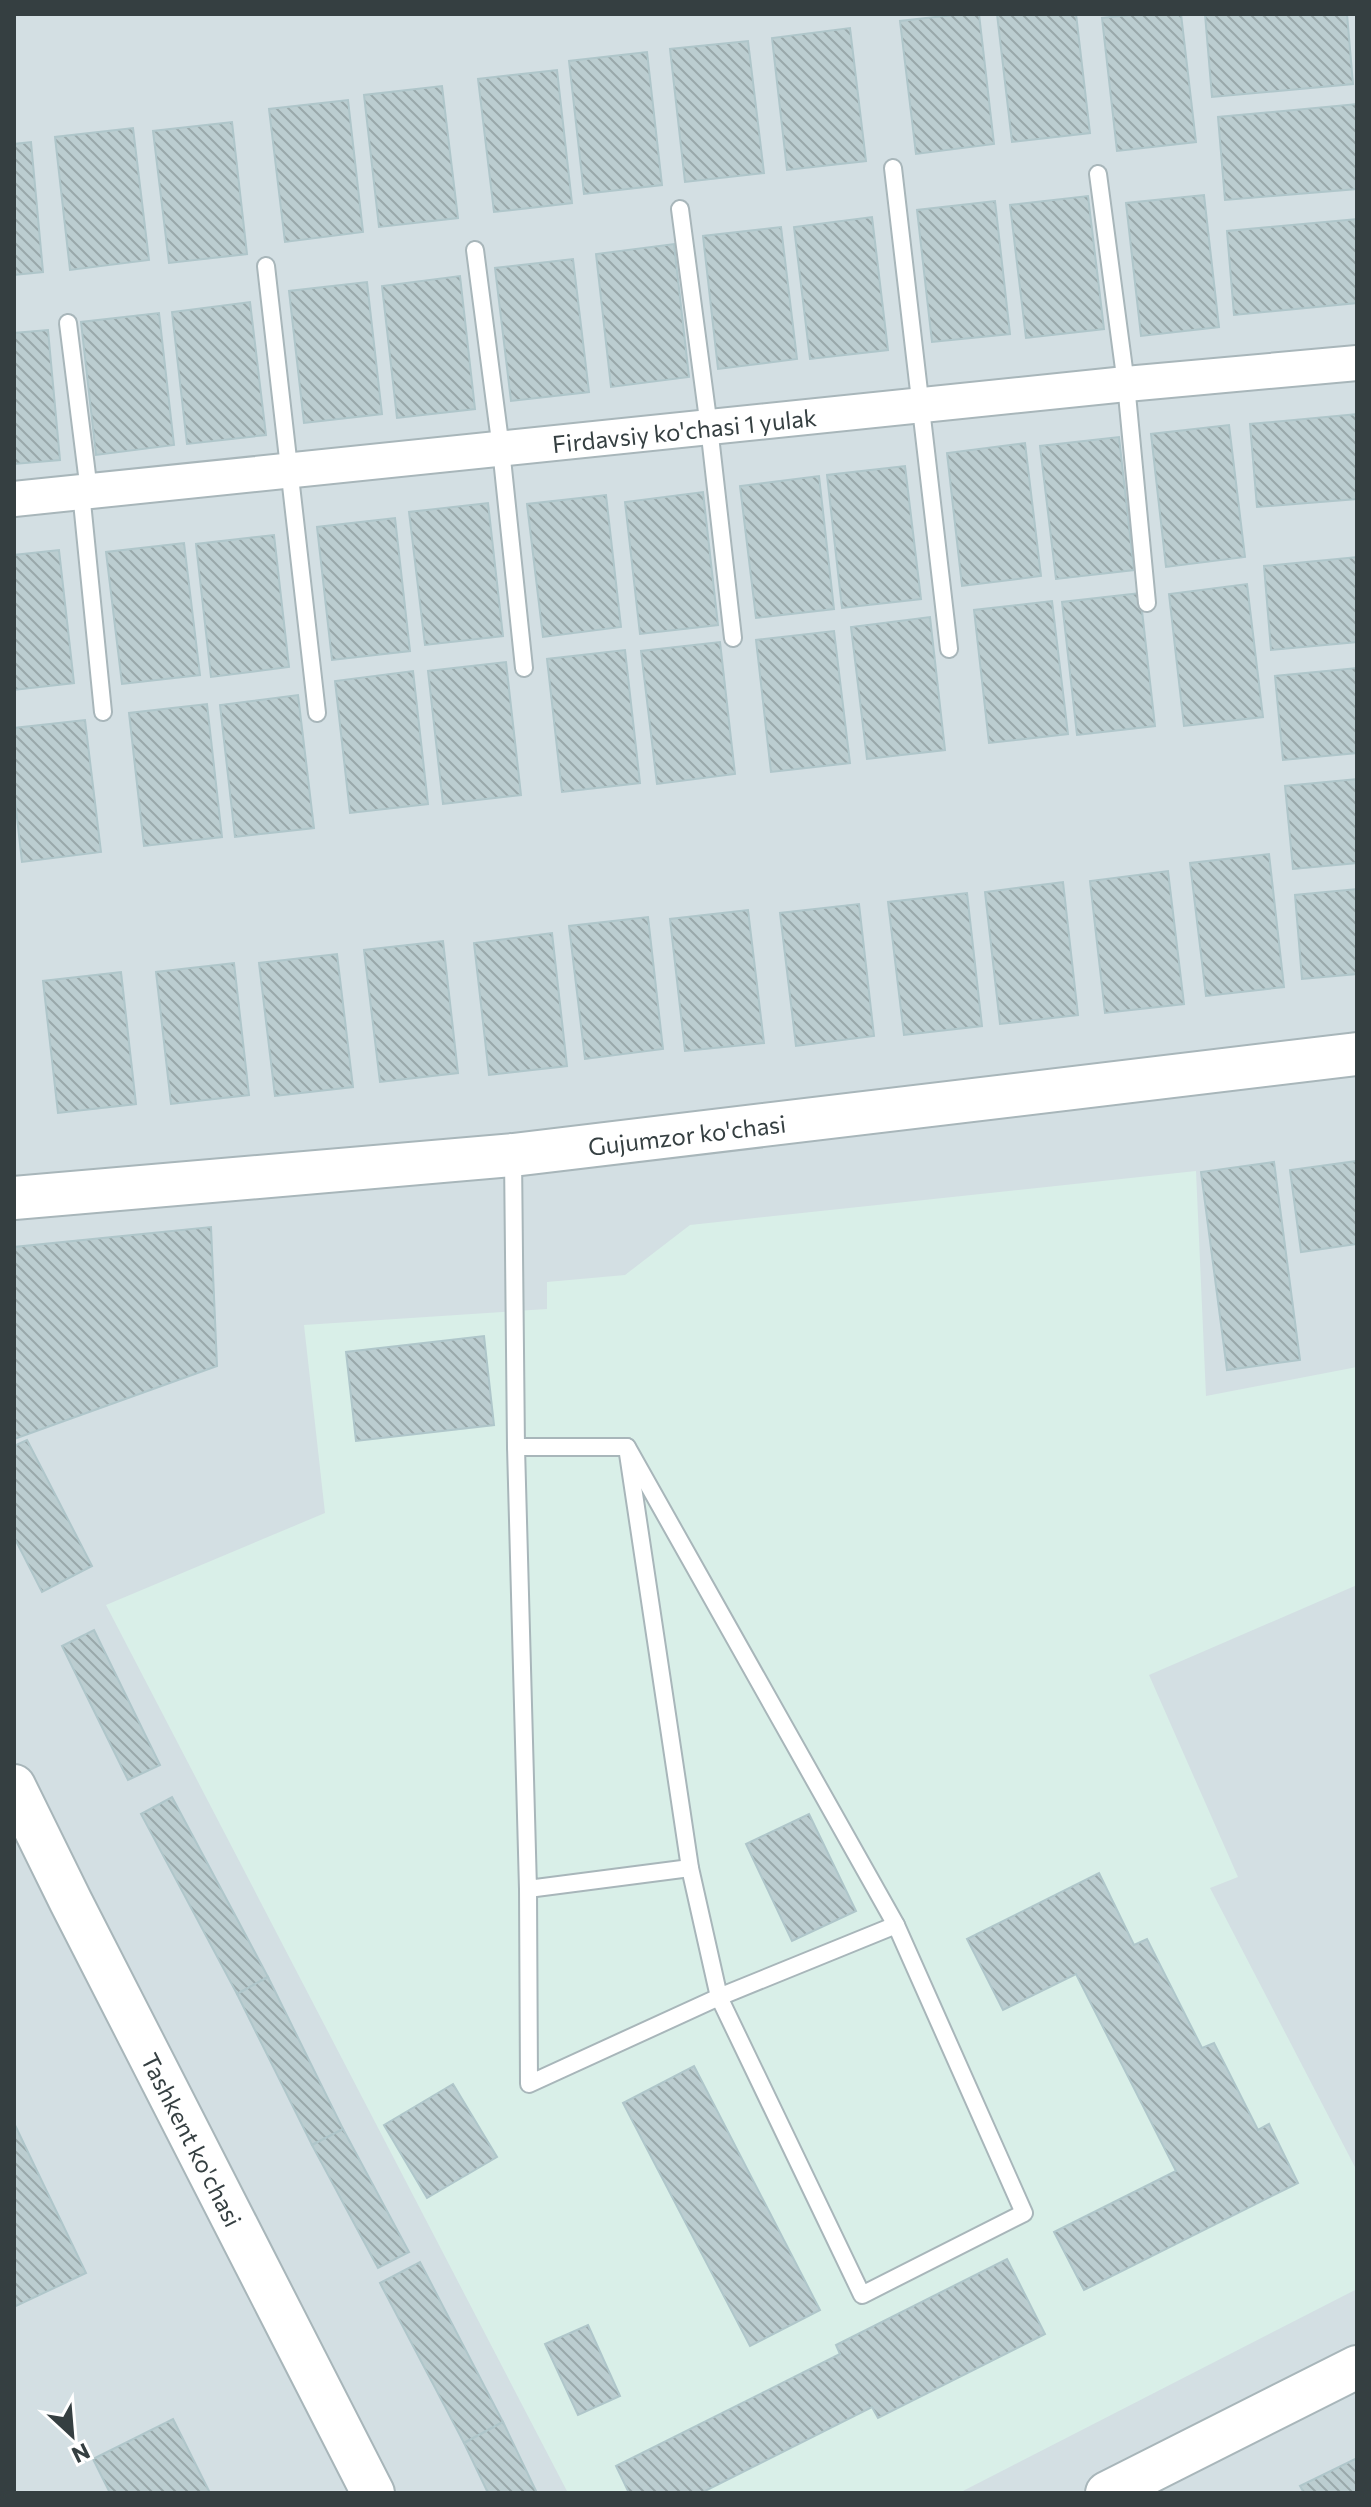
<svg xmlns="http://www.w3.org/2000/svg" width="1371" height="2507" viewBox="0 0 1371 2507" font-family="Commissioner,sans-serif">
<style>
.residential{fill:#d3dfe3}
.medical{fill:#d9efe8}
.building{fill:url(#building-back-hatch);stroke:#afc6ca;stroke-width:2}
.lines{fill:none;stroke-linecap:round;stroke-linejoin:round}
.service-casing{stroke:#a8b6ba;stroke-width:20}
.minor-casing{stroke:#a8b6ba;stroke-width:38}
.tertiary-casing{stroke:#a8b6ba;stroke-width:46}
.service{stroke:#fff;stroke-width:16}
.minor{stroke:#fff;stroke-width:34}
.tertiary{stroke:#fff;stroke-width:42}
.labels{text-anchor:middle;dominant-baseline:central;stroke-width:8;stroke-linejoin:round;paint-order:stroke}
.street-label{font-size:24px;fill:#353f41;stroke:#fff}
</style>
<defs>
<pattern id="building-back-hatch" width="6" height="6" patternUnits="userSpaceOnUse" patternTransform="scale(2)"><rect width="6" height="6" fill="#bbcdd0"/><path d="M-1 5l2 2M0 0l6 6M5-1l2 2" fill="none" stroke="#99a8aa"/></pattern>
</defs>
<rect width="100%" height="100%" fill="#e4edf0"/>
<rect class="residential" x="14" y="14" width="1343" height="2479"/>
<polygon class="medical" points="1196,1171 1206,1396 1357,1367 1357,1585 1149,1675 1238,1877 1210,1888 1357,2171 1357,2289 959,2493 568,2493 106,1605 325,1513 304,1325 547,1309 547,1282 625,1275 690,1225"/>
<g class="building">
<polygon points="962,14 979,14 994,144 916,154 900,21"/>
<polygon points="997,14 1076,14 1090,133 1012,142"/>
<polygon points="1137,14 1181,14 1196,142 1117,151 1102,18"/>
<polygon points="1205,14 1347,14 1353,84 1212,97"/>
<polygon points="850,28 866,161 787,170 772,38"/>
<polygon points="748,41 764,173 685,182 670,49"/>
<polygon points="647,52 662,185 584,194 569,61"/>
<polygon points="557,70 572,203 494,212 478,79"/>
<polygon points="442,86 458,218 379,227 364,95"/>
<polygon points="348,100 363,232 285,242 269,109"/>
<polygon points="1357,104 1357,189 1225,200 1218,117"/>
<polygon points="232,122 247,254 169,263 153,131"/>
<polygon points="133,128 149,260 70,270 55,137"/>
<polygon points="31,142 43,272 14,275 14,144"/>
<polygon points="1204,195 1219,327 1141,336 1126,203"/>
<polygon points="1088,196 1104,329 1026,338 1010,205"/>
<polygon points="995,201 1010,334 932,342 917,210"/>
<polygon points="872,217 888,350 810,359 794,227"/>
<polygon points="1357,219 1357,303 1234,315 1227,231"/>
<polygon points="781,227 797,359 718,369 703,236"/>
<polygon points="674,244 689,377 611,387 596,254"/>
<polygon points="573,259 589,392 511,401 495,268"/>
<polygon points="460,276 475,409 397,418 382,286"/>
<polygon points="367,282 382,414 304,423 289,291"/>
<polygon points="250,302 266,435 187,444 172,312"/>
<polygon points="159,313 174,445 96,455 81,322"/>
<polygon points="48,330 60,460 14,464 14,333"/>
<polygon points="1357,414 1357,499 1257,507 1250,424"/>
<polygon points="1229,425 1245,557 1166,567 1151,434"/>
<polygon points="1119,437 1134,570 1056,579 1040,446"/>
<polygon points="1025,443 1041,576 962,586 947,453"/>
<polygon points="905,466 921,599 842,608 827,475"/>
<polygon points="819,476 834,609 756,618 740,486"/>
<polygon points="703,492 718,625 640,634 625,502"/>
<polygon points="606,495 621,627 543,637 527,504"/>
<polygon points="488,503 503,636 425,645 409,512"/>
<polygon points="395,518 410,651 332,660 317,527"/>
<polygon points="274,535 289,667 211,677 196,544"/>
<polygon points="184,543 200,675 122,684 106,552"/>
<polygon points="59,550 74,683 14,690 14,555"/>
<polygon points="1357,557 1357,642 1271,650 1264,566"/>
<polygon points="1247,584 1263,717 1184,726 1169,594"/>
<polygon points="1140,593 1155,726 1077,735 1062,602"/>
<polygon points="1052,601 1068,734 989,743 974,610"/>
<polygon points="930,617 945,750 867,759 851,627"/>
<polygon points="834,631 850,763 771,772 756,640"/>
<polygon points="720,642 735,774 657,784 641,651"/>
<polygon points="625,650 640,783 562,792 547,659"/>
<polygon points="506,662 521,795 443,804 428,671"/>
<polygon points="1357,668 1357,753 1283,760 1275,676"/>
<polygon points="413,671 428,804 350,813 335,681"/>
<polygon points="298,695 314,828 235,837 220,705"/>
<polygon points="207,704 222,837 144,846 129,713"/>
<polygon points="85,720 101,852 22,862 14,791 14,728"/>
<polygon points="1357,779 1357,863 1293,869 1285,786"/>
<polygon points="1269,854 1284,987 1206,996 1190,863"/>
<polygon points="1168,871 1184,1004 1105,1013 1090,881"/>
<polygon points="1063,882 1078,1015 1000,1024 985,892"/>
<polygon points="1357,889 1357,974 1302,979 1295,895"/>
<polygon points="967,893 982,1026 904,1035 888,902"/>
<polygon points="859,904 874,1036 796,1046 780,913"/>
<polygon points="748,910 764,1043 685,1051 670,919"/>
<polygon points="648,917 663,1049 585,1059 569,926"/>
<polygon points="552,933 567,1066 489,1075 474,943"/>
<polygon points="443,941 458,1073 380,1082 364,950"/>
<polygon points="337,954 353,1087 275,1096 259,963"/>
<polygon points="234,963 249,1095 171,1104 156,972"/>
<polygon points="121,972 136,1104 58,1113 43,981"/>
<polygon points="1357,1161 1357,1244 1301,1252 1290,1170"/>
<polygon points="1274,1162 1300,1360 1227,1370 1201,1172"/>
<polygon points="211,1227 217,1366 14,1439 14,1247"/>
<polygon points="484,1336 494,1425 356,1441 346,1352"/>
<polygon points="27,1440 92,1566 42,1592 14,1537 14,1446"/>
<polygon points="94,1630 160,1765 128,1780 62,1646"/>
<polygon points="172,1797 268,1977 237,1994 141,1814"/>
<polygon points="809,1814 856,1911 792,1941 746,1844"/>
<polygon points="1099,1873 1134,1945 1147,1939 1202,2048 1214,2043 1258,2130 1269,2124 1298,2183 1084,2290 1054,2232 1176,2171 1076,1974 1003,2010 967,1939"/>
<polygon points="268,1977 343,2129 312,2145 237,1994"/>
<polygon points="694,2066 820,2310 750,2346 623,2103"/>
<polygon points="453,2084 497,2157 427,2198 384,2125"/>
<polygon points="14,2123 86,2273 16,2306 14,2302"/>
<polygon points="343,2129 409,2252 378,2268 312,2145"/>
<polygon points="1007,2259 1045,2334 878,2418 872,2407 701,2493 629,2493 616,2466 840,2354 836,2345"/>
<polygon points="420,2262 503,2422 464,2443 380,2283"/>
<polygon points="588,2325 620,2396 578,2415 545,2344"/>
<polygon points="173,2419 210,2493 110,2493 93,2459"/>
<polygon points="503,2422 536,2491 533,2493 488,2493 464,2443"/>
<polygon points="1357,2458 1357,2493 1304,2493 1300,2486"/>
</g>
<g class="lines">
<defs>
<g id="service">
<polyline points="893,168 949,649"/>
<polyline points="1098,174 1126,384 1147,603"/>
<polyline points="680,209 709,427 733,638"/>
<polyline points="475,250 501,449 524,668"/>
<polyline points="266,266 317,713"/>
<polyline points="68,323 89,491"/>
<polyline points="81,492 103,712"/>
<polyline points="513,1156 516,1447 528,1889 690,1868"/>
<polyline points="516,1447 627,1447 690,1868 719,1997 896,1925"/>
<polyline points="528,1889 529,2084 719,1997 862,2295 1024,2213 896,1925 627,1447"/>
</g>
<g id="minor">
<path id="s1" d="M14,499L1126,384L1357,363"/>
</g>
<g id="tertiary">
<path id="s2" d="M14,1198L513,1155L1357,1054"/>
<path id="s3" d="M14,1786L71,1902L373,2493"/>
<polyline points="1107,2493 1357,2367"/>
</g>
</defs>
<use href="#service" class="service-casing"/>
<use href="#minor" class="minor-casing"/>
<use href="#tertiary" class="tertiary-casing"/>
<use href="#service" class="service"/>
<use href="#minor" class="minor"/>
<use href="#tertiary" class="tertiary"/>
</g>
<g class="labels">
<g class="street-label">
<text stroke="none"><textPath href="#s1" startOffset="674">Firdavsiy ko'chasi 1 yulak</textPath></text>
<text stroke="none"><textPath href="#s2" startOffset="676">Gujumzor ko'chasi</textPath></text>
<text stroke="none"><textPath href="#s3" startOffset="396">Tashkent ko'chasi</textPath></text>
</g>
</g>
<rect width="1371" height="2507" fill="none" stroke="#353f41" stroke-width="32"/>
<g transform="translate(72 2435) rotate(154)" stroke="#ffffff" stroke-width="6" paint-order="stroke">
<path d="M0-6L14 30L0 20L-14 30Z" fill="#353f41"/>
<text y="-12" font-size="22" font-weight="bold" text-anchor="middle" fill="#353f41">N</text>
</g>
</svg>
